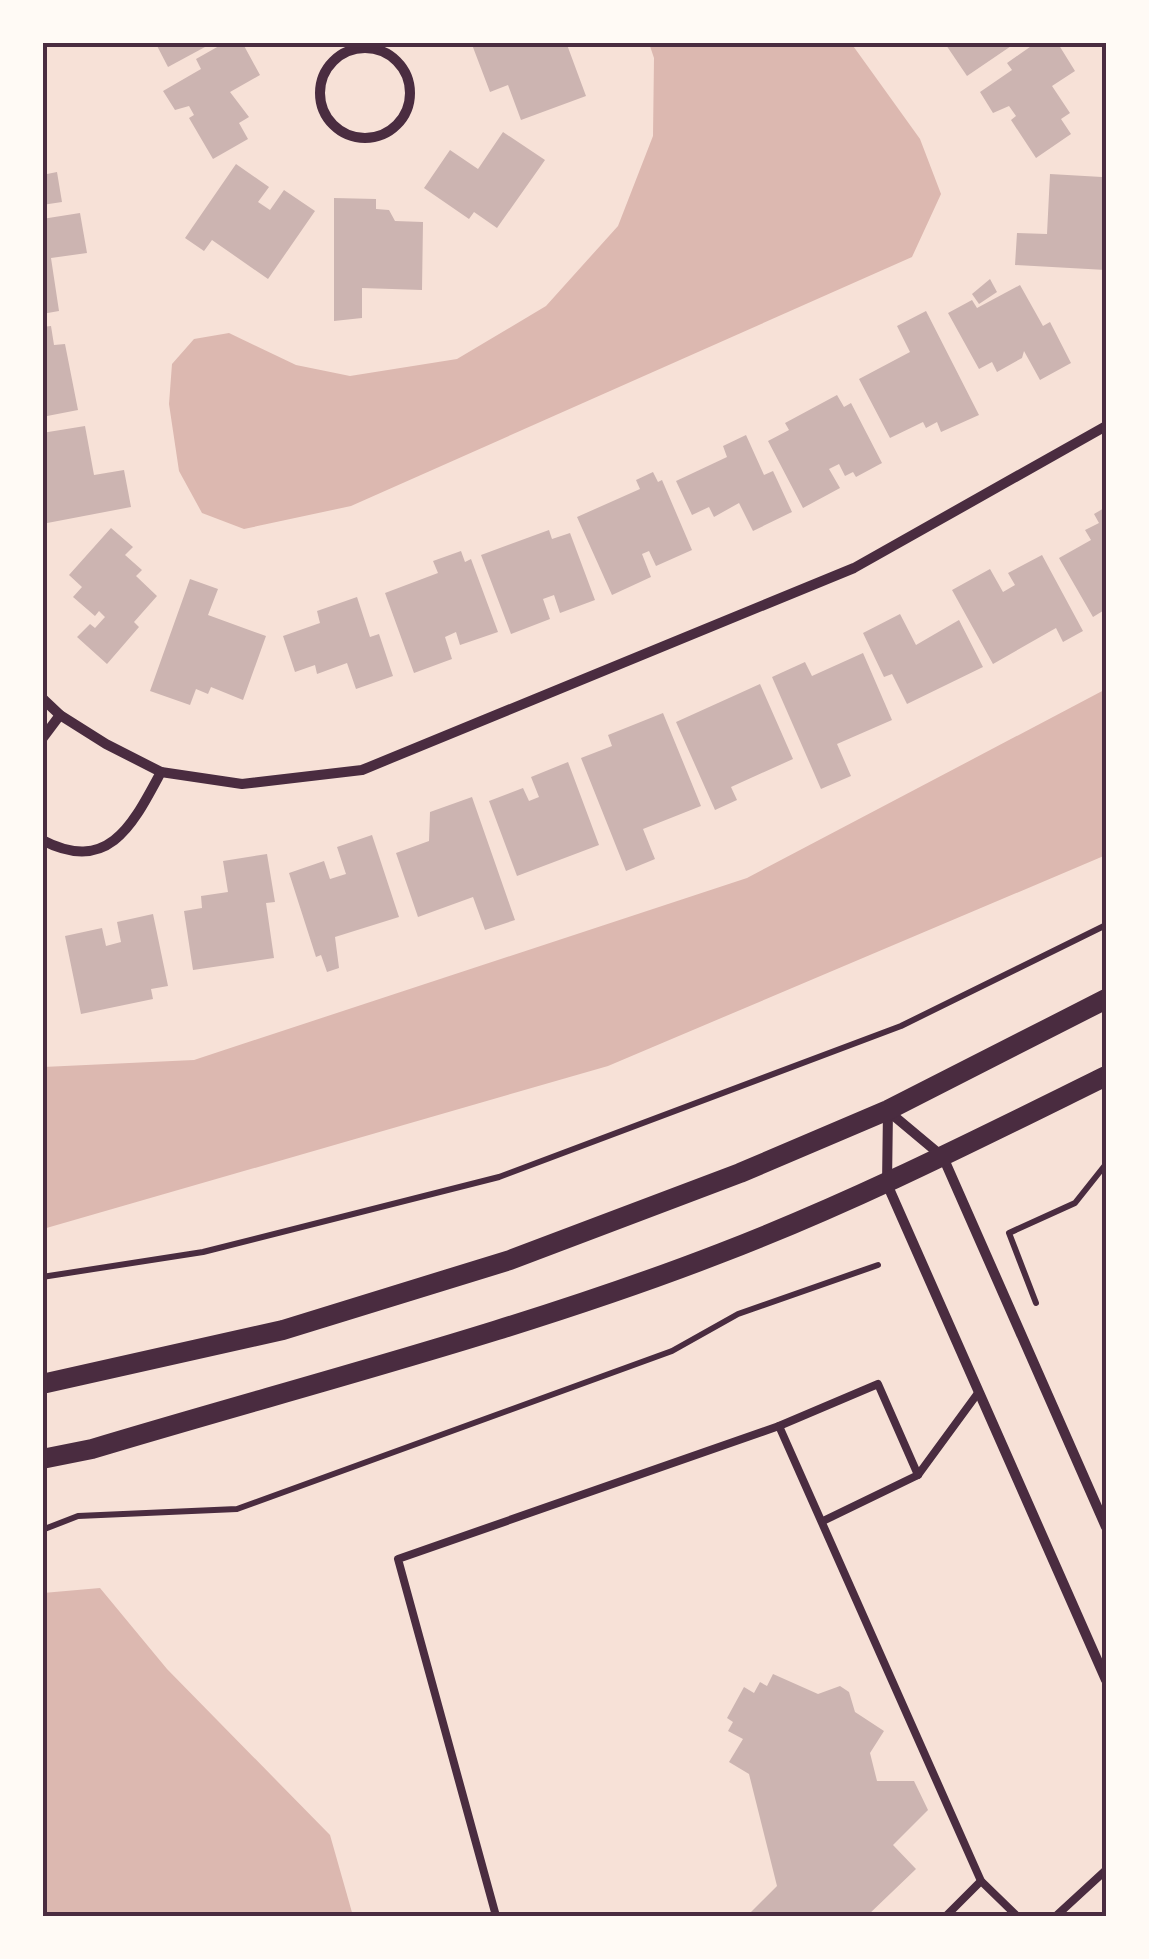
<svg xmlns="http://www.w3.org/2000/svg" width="1149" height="1959" viewBox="0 0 1149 1959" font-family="Poppins,sans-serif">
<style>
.water{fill:#dcb8b0}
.building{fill:#ccb4b1}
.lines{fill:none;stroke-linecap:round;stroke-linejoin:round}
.path{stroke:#4a2c40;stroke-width:6}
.service{stroke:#4a2c40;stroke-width:8}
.minor{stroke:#4a2c40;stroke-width:10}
.secondary{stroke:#4a2c40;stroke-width:20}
.neatline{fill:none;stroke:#4a2c40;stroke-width:4}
</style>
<rect width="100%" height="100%" fill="#f7e1d7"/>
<g class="water">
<polygon points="649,43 851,43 920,139 941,194 912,257 351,506 244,529 202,513 179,471 169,404 172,364 194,339 229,333 296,365 350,376 457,359 546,306 618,226 653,136 654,58"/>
<polygon points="1106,689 1106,855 608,1066 43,1229 43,1067 194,1060 747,878"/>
<polygon points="100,1588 167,1669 330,1835 353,1916 43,1916 43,1593"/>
</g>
<g class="building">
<polygon points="155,42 203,42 205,47 168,67"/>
<polygon points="226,42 242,42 260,75 230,92 249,117 239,123 248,139 213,159 189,118 194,115 189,106 175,110 163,91 201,69 196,59"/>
<polygon points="471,42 566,42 586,96 521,120 508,85 490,92"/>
<polygon points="944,42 1017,42 967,76"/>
<polygon points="1037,42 1057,42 1075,71 1052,86 1070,113 1061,119 1071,134 1036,158 1011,120 1016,116 1009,106 993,113 980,92 1012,70 1007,63"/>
<polygon points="503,132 545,160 497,228 474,212 469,219 424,188 450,150 478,169"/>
<polygon points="42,162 47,174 57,172 62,202 42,205"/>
<polygon points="236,164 269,187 258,202 270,210 284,190 315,211 268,279 212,240 204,251 185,238"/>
<polygon points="1050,174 1102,177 1106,270 1015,265 1017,233 1047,234"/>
<polygon points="334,198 376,199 376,209 389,210 395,221 423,222 422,290 362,288 362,318 334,321"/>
<polygon points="80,213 87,253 51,258 59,311 42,314 42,219"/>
<polygon points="990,279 997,292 979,304 972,294"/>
<polygon points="1020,285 1043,326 1050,322 1071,363 1040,380 1024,351 1022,358 997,372 992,362 979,369 948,313 972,300 977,308"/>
<polygon points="926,311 979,415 941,432 937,422 926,428 923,422 890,438 859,379 910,352 897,326"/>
<polygon points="51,326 54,345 65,344 78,410 42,417 42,327"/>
<polygon points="837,395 844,407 851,403 882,463 856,477 853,472 845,476 839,464 829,469 840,488 803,508 768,441 789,430 785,423"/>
<polygon points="85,426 94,475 124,470 131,507 42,524 42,433"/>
<polygon points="746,435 764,475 773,471 792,512 753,531 739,503 714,517 709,507 692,515 676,481 727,457 723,446"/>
<polygon points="653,472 658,482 662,480 692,550 656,566 649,551 642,554 651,577 612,595 577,517 640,489 636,480"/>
<polygon points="1106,507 1106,609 1093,617 1059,558 1091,540 1085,530 1099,523 1094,514"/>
<polygon points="111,528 133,547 125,555 142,570 136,576 157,596 134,622 139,627 107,664 77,637 90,624 95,628 105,617 99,611 95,616 73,597 82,587 69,575"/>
<polygon points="549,530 552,539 570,533 595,600 560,613 554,595 543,599 550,619 511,634 481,555"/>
<polygon points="461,551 465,562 471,559 498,632 460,645 456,632 445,637 452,659 414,673 385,593 438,573 433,561"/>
<polygon points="1042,555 1083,631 1063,642 1056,628 993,664 952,590 990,569 1003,592 1015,585 1008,573"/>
<polygon points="190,579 218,589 208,615 266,636 243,700 211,687 208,694 196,689 190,705 150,691"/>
<polygon points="357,597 370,637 379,634 393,676 356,689 347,663 317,674 315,665 295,672 283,636 320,623 317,611"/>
<polygon points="900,614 916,645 959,620 983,667 907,704 892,674 884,677 863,633"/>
<polygon points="863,653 892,720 837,744 851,776 821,789 772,677 805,662 812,676"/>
<polygon points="760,684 793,759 731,787 737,800 715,810 676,722"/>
<polygon points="663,713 701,806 643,829 655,859 626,871 581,758 612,746 608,735"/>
<polygon points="568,762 599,845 517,876 489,801 523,788 529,801 539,797 531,777"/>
<polygon points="472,797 515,920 485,930 473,897 418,917 396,853 429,841 430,812"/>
<polygon points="372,835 399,917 335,937 339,968 327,972 321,955 316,957 289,873 324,861 330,879 346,874 337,847"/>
<polygon points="267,854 275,902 266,903 274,958 193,970 184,911 202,908 201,896 228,892 223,861"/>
<polygon points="153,914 168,986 151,989 153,999 81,1014 65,936 102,928 106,946 121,942 117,922"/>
<polygon points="773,1674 818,1694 840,1686 849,1692 855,1712 884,1731 870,1753 877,1781 914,1781 928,1810 893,1845 916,1869 867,1916 747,1916 777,1886 749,1774 729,1762 743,1739 728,1731 733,1722 727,1718 744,1687 754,1693 760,1682 767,1686"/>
</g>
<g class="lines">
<g class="path">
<polyline points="42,1277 203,1252 499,1177 901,1026 1106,925"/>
<polyline points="1036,1303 1009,1233 1075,1203 1106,1164"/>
<polyline points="42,1530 78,1516 237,1509 672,1351 738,1314 878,1265"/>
</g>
<g class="service">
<polyline points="779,1426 981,1881 1017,1916"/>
<polyline points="823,1521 918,1475 978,1393"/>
<polyline points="496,1916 398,1559 779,1426 878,1384 918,1475"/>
<polyline points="946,1916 981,1881"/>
<polyline points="1056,1916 1106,1870"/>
</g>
<g class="minor">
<circle cx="365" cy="93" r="45"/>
<polyline points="42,698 60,715 106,744 161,772 242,784 362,770 854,568 1106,426"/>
<polyline points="42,739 60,715"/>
<path d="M42,840C109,875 133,824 161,772"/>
<polyline points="888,1110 887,1184 1106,1680"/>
<polyline points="888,1111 943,1157 1106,1527"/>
</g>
<g class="secondary">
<polyline points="42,1384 283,1330 510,1260 740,1173 888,1110 1106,999"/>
<path d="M42,1459L92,1449C301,1386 517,1332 721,1253C854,1202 980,1138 1106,1076"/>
</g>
</g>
<rect width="1149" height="1959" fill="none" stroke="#fffaf5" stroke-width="90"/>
<rect x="45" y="45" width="1059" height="1869" class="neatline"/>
</svg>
